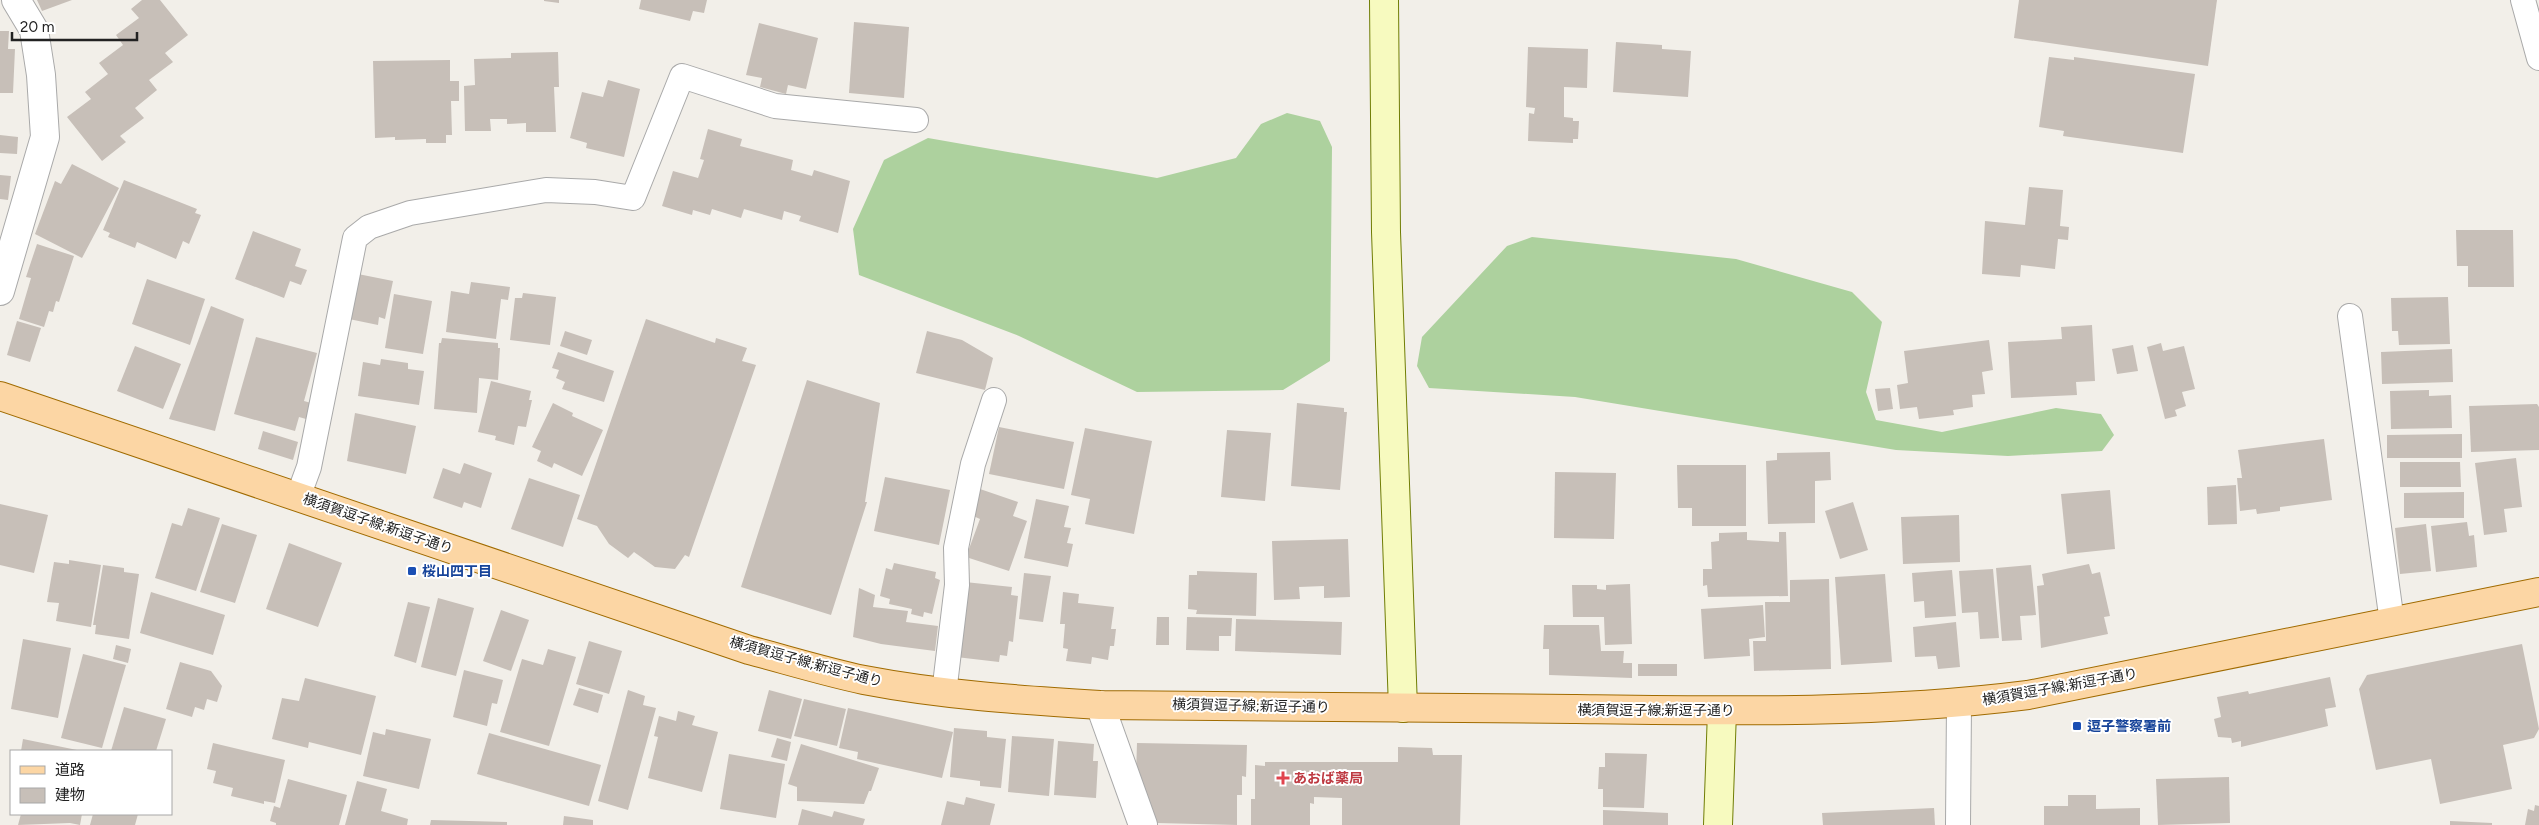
<svg xmlns="http://www.w3.org/2000/svg" width="2539" height="825" viewBox="0 0 2539 825" font-family="Figtree,'Noto Sans JP',sans-serif">
<style>
.forest{fill:#add19e}
.building{fill:#c7bfb8}
.lines{fill:none;stroke-linecap:round;stroke-linejoin:round}
.lane-casing{stroke:#a9a9a9;stroke-width:26}
.street-casing{stroke:#a9a9a9;stroke-width:30}
.secondary-casing{stroke:#707d05;stroke-width:30}
.primary-casing{stroke:#a06b00;stroke-width:30}
.lane{stroke:#fff;stroke-width:24}
.street{stroke:#fff;stroke-width:28}
.secondary{stroke:#f7fabf;stroke-width:28}
.primary{stroke:#fcd6a4;stroke-width:28}
.transit-dot{fill:#1a4fb4;stroke:#fff;stroke-width:2}
.health-dot{fill:#e0444e;stroke:#fff;stroke-width:2}
.labels{text-anchor:middle;dominant-baseline:central;stroke-width:4;stroke-linejoin:round;paint-order:stroke}
.street-label{font-size:14px;fill:#222;stroke:#fff}
.transit-label{font-size:14px;font-weight:bold;fill:#164399;stroke:#fff;text-anchor:start}
.health-label{font-size:14px;font-weight:bold;fill:#be3a42;stroke:#fff;text-anchor:start}
</style>
<rect width="100%" height="100%" fill="#f2efe9"/>
<g class="forest">
<polygon points="1287,113 1320,121 1332,147 1330,361 1283,390 1137,392 1019,336 859,275 853,229 884,160 928,138 1157,178 1236,158 1261,124"/>
<polygon points="1532,237 1736,259 1852,292 1882,322 1866,392 1876,420 1942,432 2056,408 2101,414 2114,435 2102,451 2008,456 1896,450 1575,397 1429,388 1417,366 1422,337 1507,246"/>
</g>
<g class="building">
<polygon points="37,0 72,0 42,11"/>
<polygon points="142,0 160,0 188,35 165,53 173,62 149,80 157,90 135,108 144,118 120,136 126,142 102,161 67,117 91,99 85,92 108,74 99,63 123,45 116,35 139,18 131,9"/>
<polygon points="544,0 559,0 559,3 544,1"/>
<polygon points="641,0 707,0 704,13 693,11 690,21 639,9"/>
<polygon points="2019,0 2217,0 2208,66 2014,38"/>
<polygon points="854,22 909,27 904,98 849,93"/>
<polygon points="759,23 818,38 806,89 788,85 786,94 760,87 762,78 746,75"/>
<polygon points="0,31 9,31 8,49 15,49 13,93 0,93"/>
<polygon points="1616,42 1662,45 1662,49 1691,51 1688,97 1613,92"/>
<polygon points="1528,47 1588,49 1587,88 1564,87 1564,117 1573,118 1573,121 1579,121 1578,139 1573,139 1573,143 1528,141 1529,113 1534,114 1535,108 1526,107"/>
<polygon points="558,52 559,87 554,87 556,132 526,132 526,123 507,124 507,119 490,119 491,131 465,131 464,86 475,85 474,59 511,58 511,53"/>
<polygon points="2049,57 2074,60 2074,57 2195,74 2183,153 2063,136 2064,131 2039,127"/>
<polygon points="450,60 450,81 459,81 459,101 451,101 452,135 446,135 446,143 426,143 426,139 395,140 395,137 375,138 373,61"/>
<polygon points="608,80 640,89 624,157 586,148 587,143 570,138 582,92 603,97"/>
<polygon points="708,129 742,139 740,146 793,160 791,170 812,176 814,170 850,181 838,233 799,221 801,216 784,211 782,220 744,209 741,218 712,209 710,215 693,210 692,215 662,206 673,171 698,178 704,160 700,159"/>
<polygon points="0,135 18,137 17,154 0,153"/>
<polygon points="72,164 119,188 82,258 35,234 55,181 61,184"/>
<polygon points="0,175 11,176 8,200 0,199"/>
<polygon points="124,180 197,209 195,213 201,215 189,244 183,241 176,259 137,242 135,248 108,237 110,233 103,230"/>
<polygon points="2029,187 2063,190 2060,226 2069,227 2068,240 2058,239 2055,269 2021,265 2020,277 1982,274 1985,221 2025,225"/>
<polygon points="2456,230 2513,230 2514,287 2468,287 2468,266 2457,266"/>
<polygon points="253,231 301,249 295,266 307,270 301,285 290,281 284,298 235,279"/>
<polygon points="37,244 74,256 59,302 56,301 53,312 49,311 44,327 19,319 31,278 26,277"/>
<polygon points="358,274 393,281 385,319 379,317 378,325 349,319"/>
<polygon points="147,279 205,299 190,345 132,324"/>
<polygon points="471,282 510,287 508,300 501,299 496,339 446,332 451,291 469,294"/>
<polygon points="523,293 556,297 550,345 510,340 515,298 522,298"/>
<polygon points="394,294 432,301 423,354 385,348"/>
<polygon points="2448,297 2450,344 2399,345 2398,331 2392,331 2391,298"/>
<polygon points="211,306 244,319 215,431 169,419"/>
<polygon points="646,319 715,343 716,338 747,348 742,361 756,365 689,557 685,555 675,569 655,567 634,552 628,558 609,544 597,526 577,519"/>
<polygon points="17,321 41,328 30,362 7,355"/>
<polygon points="2092,325 2095,381 2076,382 2077,395 2011,398 2008,342 2062,339 2061,327"/>
<polygon points="565,331 592,340 587,355 560,346"/>
<polygon points="927,331 962,340 993,358 985,390 916,373"/>
<polygon points="256,337 317,353 304,401 311,403 306,419 299,417 295,431 234,414"/>
<polygon points="442,338 498,343 498,348 500,348 498,380 479,378 477,413 434,409 439,343 441,343"/>
<polygon points="1989,340 1993,370 1982,372 1985,394 1972,395 1973,407 1953,410 1954,415 1919,419 1917,407 1900,409 1897,385 1908,383 1904,351"/>
<polygon points="2161,343 2163,351 2184,346 2195,389 2182,392 2186,406 2175,410 2177,416 2165,419 2147,347"/>
<polygon points="2133,345 2138,371 2117,374 2112,349"/>
<polygon points="135,346 181,364 163,409 117,391"/>
<polygon points="2452,349 2453,382 2382,384 2381,352"/>
<polygon points="558,352 614,371 604,402 562,389 565,382 556,378 559,370 552,368"/>
<polygon points="381,359 408,363 408,369 424,371 419,405 358,396 363,362 380,365"/>
<polygon points="807,380 880,403 865,502 867,502 831,615 741,587"/>
<polygon points="491,381 531,391 529,400 532,400 526,427 518,426 514,445 495,440 496,436 478,432"/>
<polygon points="1890,388 1893,409 1878,411 1875,389"/>
<polygon points="2429,390 2429,396 2451,395 2452,428 2391,429 2390,391"/>
<polygon points="553,403 573,413 572,416 603,430 582,476 554,463 552,468 537,461 541,451 532,447"/>
<polygon points="1297,403 1344,408 1344,412 1347,412 1340,490 1291,486"/>
<polygon points="2537,404 2539,407 2539,450 2471,452 2469,406"/>
<polygon points="355,413 416,426 406,474 347,461"/>
<polygon points="999,427 1074,442 1064,489 989,474"/>
<polygon points="1085,428 1152,441 1134,534 1085,524 1090,499 1071,495"/>
<polygon points="1227,430 1271,433 1265,501 1221,497"/>
<polygon points="263,431 298,442 293,460 258,449"/>
<polygon points="2462,434 2462,458 2387,458 2387,435"/>
<polygon points="2324,439 2332,500 2280,507 2280,511 2257,514 2256,509 2240,511 2237,478 2242,478 2238,450"/>
<polygon points="1830,452 1831,480 1815,481 1815,523 1768,524 1766,461 1777,460 1777,453"/>
<polygon points="2516,458 2522,507 2504,509 2507,532 2484,535 2475,463"/>
<polygon points="2400,462 2460,462 2461,487 2400,487"/>
<polygon points="464,463 492,473 481,508 464,502 462,508 433,498 443,468 460,474"/>
<polygon points="1677,465 1746,465 1746,526 1692,526 1692,508 1678,508"/>
<polygon points="1555,472 1616,473 1614,539 1554,538"/>
<polygon points="885,477 950,490 939,545 874,531"/>
<polygon points="529,478 580,495 563,547 511,529"/>
<polygon points="2236,485 2237,524 2208,525 2207,487"/>
<polygon points="980,489 1018,502 1013,516 1027,521 1009,571 966,557 980,519 971,515"/>
<polygon points="2110,490 2115,549 2067,554 2061,494"/>
<polygon points="2464,492 2464,518 2404,518 2404,493"/>
<polygon points="1036,499 1069,506 1064,527 1071,528 1067,543 1073,544 1068,567 1024,558"/>
<polygon points="1853,502 1868,550 1840,559 1825,511"/>
<polygon points="0,504 48,515 34,573 0,565"/>
<polygon points="188,508 220,518 196,591 155,578 172,523 182,526"/>
<polygon points="1959,515 1960,562 1903,564 1901,517"/>
<polygon points="2467,522 2469,536 2474,535 2477,567 2436,572 2431,526"/>
<polygon points="222,524 257,535 235,603 200,592"/>
<polygon points="2426,524 2431,571 2400,574 2395,528"/>
<polygon points="1747,532 1747,540 1779,542 1779,532 1786,532 1788,596 1708,597 1707,585 1703,586 1703,569 1712,569 1711,542 1719,541 1719,533"/>
<polygon points="1348,539 1350,597 1324,598 1324,586 1299,587 1300,599 1274,600 1272,541"/>
<polygon points="289,543 342,563 318,627 266,609"/>
<polygon points="69,560 101,565 91,627 56,621 59,603 47,602 54,562 69,564"/>
<polygon points="894,563 936,572 935,578 940,580 932,614 924,612 923,617 911,614 912,609 889,604 890,599 880,596 886,568 892,570"/>
<polygon points="2089,564 2092,574 2100,572 2110,616 2104,617 2108,634 2041,648 2037,586 2044,585 2042,574"/>
<polygon points="103,565 124,568 124,572 139,574 129,639 95,634 96,625 93,625"/>
<polygon points="2031,565 2036,615 2020,616 2022,640 2002,641 1996,568"/>
<polygon points="1993,569 1999,638 1980,639 1978,612 1962,613 1959,571"/>
<polygon points="1952,570 1956,616 1925,618 1924,601 1914,602 1912,573"/>
<polygon points="1197,571 1257,573 1256,616 1196,614 1197,610 1188,609 1189,575 1197,575"/>
<polygon points="1024,573 1051,576 1043,622 1019,619"/>
<polygon points="1885,574 1892,662 1841,665 1835,577"/>
<polygon points="1829,579 1831,669 1754,671 1753,641 1766,641 1765,602 1790,602 1790,580"/>
<polygon points="965,582 1012,587 1011,595 1018,596 1013,642 1009,641 1007,656 1000,655 999,662 956,657"/>
<polygon points="1630,584 1632,644 1605,645 1604,617 1573,617 1572,585 1597,585 1597,589 1606,590 1606,585"/>
<polygon points="859,588 875,595 873,607 908,611 906,622 938,626 935,651 881,644 853,637"/>
<polygon points="151,592 225,615 213,655 140,633"/>
<polygon points="1063,592 1079,594 1078,603 1114,607 1111,629 1116,629 1114,646 1110,646 1108,660 1092,657 1091,664 1066,661 1068,649 1063,648 1065,624 1060,624"/>
<polygon points="438,598 474,608 456,676 421,667"/>
<polygon points="408,602 430,607 416,663 394,656"/>
<polygon points="1763,605 1765,637 1749,639 1750,656 1704,659 1701,609"/>
<polygon points="501,610 529,620 511,671 483,661"/>
<polygon points="1157,617 1169,617 1169,645 1156,645"/>
<polygon points="1187,617 1232,618 1231,636 1219,636 1219,651 1186,650"/>
<polygon points="1236,619 1342,622 1341,655 1235,651"/>
<polygon points="1956,622 1960,667 1938,669 1936,656 1915,657 1913,627"/>
<polygon points="1544,625 1599,625 1601,651 1624,651 1623,663 1632,663 1632,678 1549,675 1549,649 1543,649"/>
<polygon points="23,639 71,648 58,718 11,709"/>
<polygon points="589,641 622,651 609,694 576,684"/>
<polygon points="2522,644 2539,729 2534,738 2503,745 2512,789 2440,804 2431,759 2376,770 2359,689 2367,675"/>
<polygon points="116,645 131,649 128,663 113,659"/>
<polygon points="548,649 576,657 549,746 500,732 522,659 543,665"/>
<polygon points="83,654 126,665 102,748 61,738"/>
<polygon points="180,662 211,671 222,686 217,702 207,699 204,710 195,707 192,717 166,709"/>
<rect x="1638" y="664" width="39" height="12"/>
<polygon points="464,670 503,680 497,704 492,703 487,726 453,717"/>
<polygon points="2330,677 2336,707 2325,709 2328,726 2241,747 2241,741 2232,743 2231,738 2218,737 2214,719 2221,717 2217,697 2248,691 2249,694"/>
<polygon points="305,678 376,696 361,755 309,742 308,748 272,739 282,698 299,701"/>
<polygon points="579,688 603,695 598,713 573,705"/>
<polygon points="628,690 645,696 643,705 656,708 628,810 598,801"/>
<polygon points="769,690 802,699 791,739 758,731"/>
<polygon points="804,699 846,709 837,746 794,736"/>
<polygon points="124,707 166,719 156,751 111,751"/>
<polygon points="848,708 953,732 942,778 857,759 858,752 839,748"/>
<polygon points="678,711 695,716 692,725 718,732 702,792 648,778 658,737 654,736 659,716 676,721"/>
<polygon points="954,728 987,731 987,737 1006,739 1001,788 980,786 980,781 950,777"/>
<polygon points="386,729 431,739 419,789 363,776 373,732 385,735"/>
<polygon points="489,733 601,765 589,806 477,774"/>
<polygon points="1012,736 1054,739 1049,796 1008,792"/>
<polygon points="777,738 791,742 787,761 771,757"/>
<polygon points="23,739 77,750 77,751 21,751"/>
<polygon points="1058,741 1094,744 1093,761 1098,761 1096,798 1054,795"/>
<polygon points="213,743 285,760 275,803 264,801 264,804 231,796 233,788 213,783 216,771 207,769"/>
<polygon points="1137,743 1247,745 1246,777 1242,776 1242,795 1237,795 1237,825 1157,823 1136,775"/>
<polygon points="801,744 879,768 871,791 869,791 864,804 797,801 797,787 788,784"/>
<polygon points="1398,747 1432,748 1433,755 1462,755 1460,825 1342,825 1342,798 1314,797 1314,804 1310,803 1310,825 1251,825 1251,799 1255,799 1255,765 1265,766 1265,762 1398,762"/>
<polygon points="1605,753 1647,754 1644,808 1603,807 1603,789 1598,789 1599,767 1605,767"/>
<polygon points="729,754 785,764 776,818 720,809"/>
<polygon points="2229,777 2230,823 2158,825 2156,779"/>
<polygon points="288,779 347,795 339,825 276,825 276,823 270,821 274,806 280,808"/>
<polygon points="357,781 387,789 381,811 408,819 407,825 345,825"/>
<polygon points="2068,795 2096,795 2096,809 2140,808 2140,825 2044,825 2044,806 2068,806"/>
<polygon points="966,797 995,804 990,825 941,825 947,801 964,805"/>
<polygon points="2535,805 2539,806 2539,825 2525,825 2528,809 2534,811"/>
<polygon points="1934,808 1935,825 1823,825 1822,813"/>
<polygon points="802,809 832,817 834,811 865,819 863,825 798,825"/>
<polygon points="1603,810 1668,813 1668,825 1603,825"/>
<polygon points="21,814 82,814 80,825 70,823 18,825"/>
<polygon points="93,814 138,814 135,825 90,825"/>
<polygon points="564,816 593,820 593,825 563,825"/>
<polygon points="431,820 507,822 507,825 430,825"/>
<polygon points="2450,821 2492,823 2492,825 2450,825"/>
</g>
<g class="lines">
<defs>
<g id="lane">
<polyline points="2523,0 2539,58"/>
<polyline points="2350,316 2392,622"/>
<polyline points="298,497 309,467 355,238 369,227 410,213 546,190 595,192 633,198 682,76 775,106 916,120"/>
<polyline points="944,693 957,585 956,548 973,464 994,400"/>
<polyline points="1958,825 1959,704"/>
</g>
<g id="street">
<polyline points="0,291 45,137 41,75 34,30 16,0"/>
<polyline points="1100,705 1143,825"/>
</g>
<g id="secondary">
<polyline points="1384,0 1386,232 1403,708"/>
<polyline points="1718,825 1722,711"/>
</g>
<path id="primary" d="M0,396L749,650C787,660 826,672 864,680C942,695 1021,700 1100,705C1258,706 1417,708 1576,709C1727,711 1877,714 2028,695L2539,592"/>
</defs>
<use href="#lane" class="lane-casing"/>
<use href="#street" class="street-casing"/>
<use href="#secondary" class="secondary-casing"/>
<use href="#primary" class="primary-casing"/>
<use href="#lane" class="lane"/>
<use href="#street" class="street"/>
<use href="#secondary" class="secondary"/>
<use href="#primary" class="primary"/>
</g>
<g class="transit-dot">
<rect x="407" y="566" width="10" height="10" rx="2.5"/>
<rect x="2072" y="721" width="10" height="10" rx="2.5"/>
</g>
<path class="health-dot" d="M1280.5 770.5h5v5h5v5h-5v5h-5v-5h-5v-5h5z"/>
<g class="labels">
<g class="street-label">
<text transform="translate(378 524) rotate(19)">横須賀逗子線;新逗子通り</text>
<text transform="translate(806 662) rotate(15)">横須賀逗子線;新逗子通り</text>
<text transform="translate(2060 687) rotate(-10)">横須賀逗子線;新逗子通り</text>
<text transform="translate(1251 706) rotate(1)">横須賀逗子線;新逗子通り</text>
<text x="1656" y="710">横須賀逗子線;新逗子通り</text>
</g>
<g class="transit-label">
<text x="422" y="571">桜山四丁目</text>
<text x="2087" y="726">逗子警察署前</text>
</g>
<g class="health-label">
<text x="1293" y="778">あおば薬局</text>
</g>
</g>
<rect x="10" y="750" width="162" height="65" fill="#ffffff" stroke="#a7a7a7"/>
<rect x="20" y="766" width="25" height="8" fill="#fcd6a4" stroke="#a7a7a7"/>
<text x="55" y="775" font-size="15" fill="#222222">道路</text>
<rect x="20" y="788" width="25" height="15" fill="#c7bfb8" stroke="#a7a7a7"/>
<text x="55" y="800" font-size="15" fill="#222222">建物</text>
<path d="M12 32v8h125v-8" fill="none" stroke="#222222" stroke-width="2.5"/>
<text x="20" y="32" font-size="15" fill="#222222" stroke="#ffffff" stroke-width="4" paint-order="stroke">20 m</text>
</svg>
